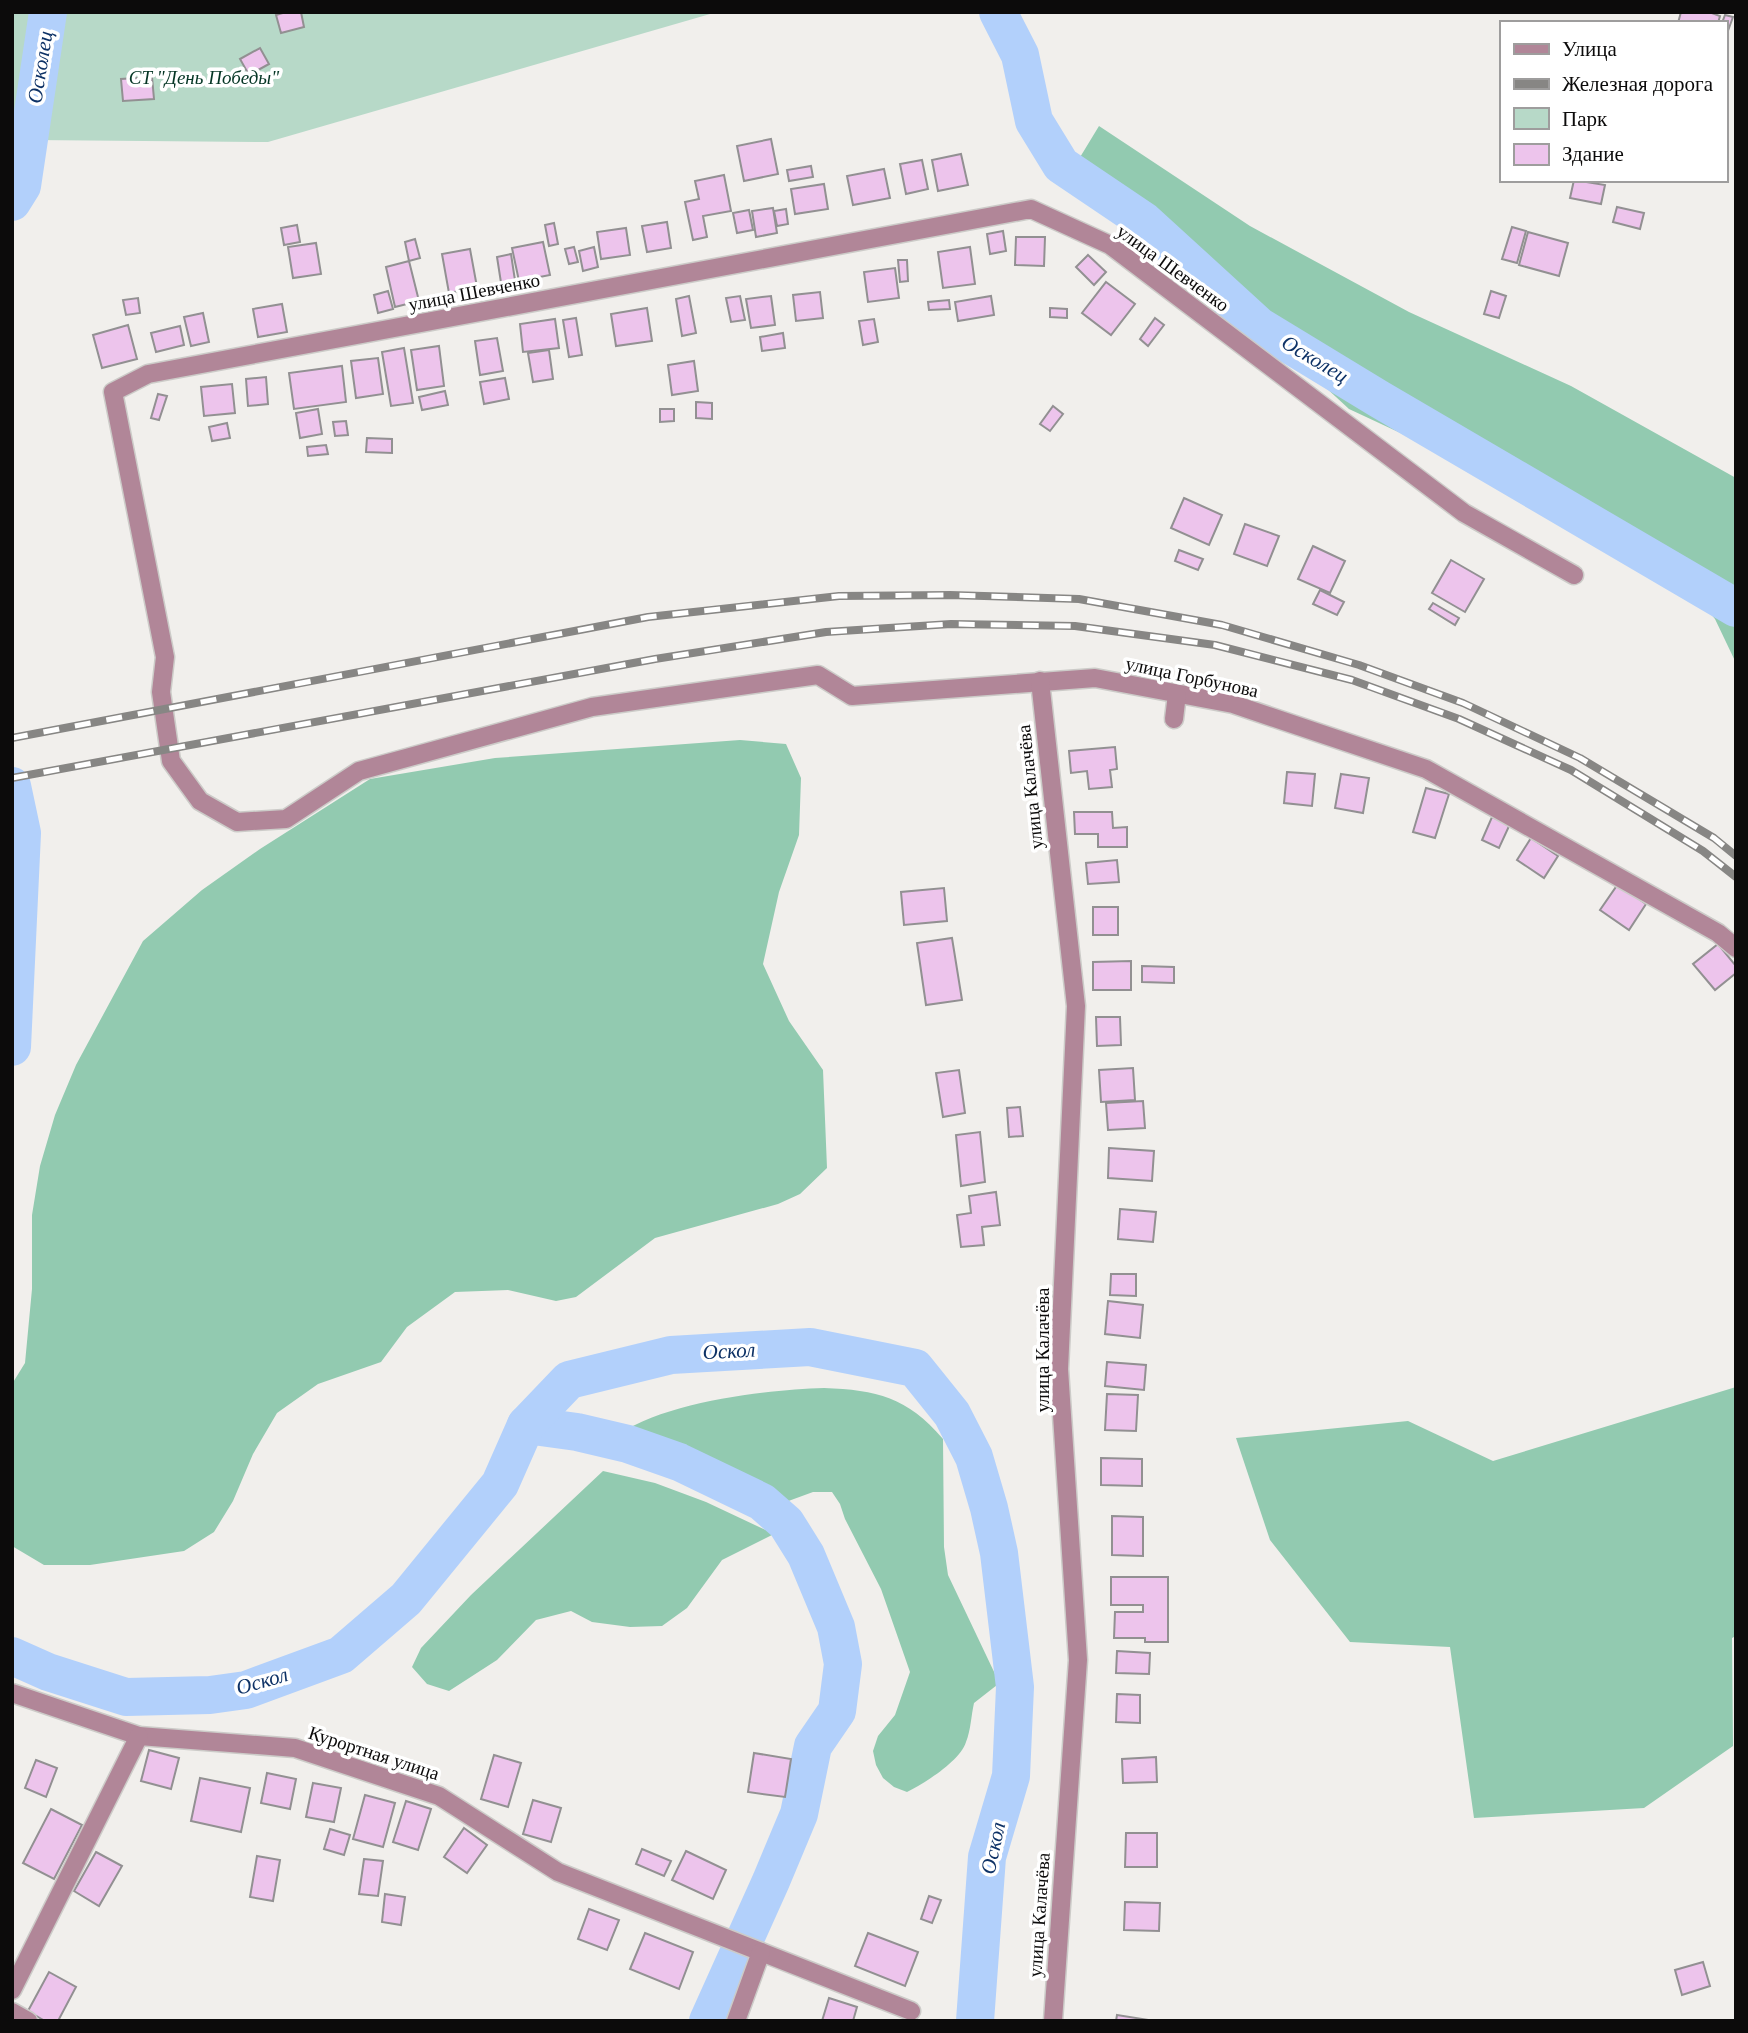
<svg xmlns="http://www.w3.org/2000/svg" width="1748" height="2033" viewBox="0 0 1748 2033" font-family="Georgia,serif">
<style>
.green{fill:#b7d9c8}
.forest{fill:#92cab0}
.lines{fill:none;stroke-linecap:round;stroke-linejoin:round}
.river{stroke:#b2d0fb;stroke-width:38}
.building{fill:#edc4ec;stroke:#929092;stroke-width:2}
.street-casing{stroke:#cccbc8;stroke-width:21}
.street{stroke:#b18698;stroke-width:18}
.rail-casing{stroke:#878684;stroke-width:8}
.rail{stroke:#fff;stroke-width:5;stroke-dasharray:16;stroke-linecap:butt}
.labels{text-anchor:middle;dominant-baseline:central;stroke-width:7;stroke-linejoin:round;paint-order:stroke}
.park-label{font-size:19px;font-style:italic;fill:#053625;stroke:#fff}
.street-label{font-size:19px;fill:#0c0b0b;stroke:#fff}
.water-label{font-size:21px;font-style:italic;fill:#0e3266;stroke:#fff}
</style>
<rect width="100%" height="100%" fill="#f1efec"/>
<g class="green">
<polygon points="12,12 42,12 18,184 12,192"/>
<polygon points="51,12 717,12 268,142 32,140"/>
</g>
<g class="forest">
<polygon points="1099,126 1250,226 1409,312 1571,386 1736,478 1736,663 1715,619 1692,591 1661,565 1579,524 1499,479 1349,409 1256,323 1176,269 1068,177"/>
<polygon points="740,740 786,744 801,778 799,835 779,892 763,964 789,1021 823,1070 827,1168 800,1194 778,1204 655,1238 576,1297 556,1301 508,1290 455,1292 407,1327 381,1362 318,1384 277,1413 253,1454 233,1501 214,1532 184,1551 90,1565 44,1565 12,1546 12,1384 25,1363 32,1289 32,1215 40,1166 55,1115 76,1065 143,941 202,890 260,849 370,779 495,758"/>
<polygon points="1736,1387 1736,1636 1732,1638 1733,1746 1644,1808 1474,1818 1450,1647 1350,1642 1270,1540 1236,1438 1408,1421 1493,1461"/>
<path d="M824,1388C877,1390 907,1397 943,1439L944,1547L948,1575L996,1676L997,1685L974,1703C971,1716 971,1729 966,1742C960,1761 925,1783 907,1792L894,1787L883,1778L876,1765L873,1751L878,1736L895,1715L910,1672L881,1589L845,1519L840,1504L832,1492H813L783,1503L715,1470L664,1451L612,1439C660,1402 764,1390 824,1388Z"/>
<polygon points="603,1471 655,1483 706,1502 774,1534 722,1560 687,1608 662,1626 630,1627 592,1622 571,1611 536,1620 497,1660 449,1691 427,1684 412,1667 421,1648 471,1595"/>
</g>
<g class="lines">
<g class="river">
<polyline points="998,12 1020,55 1034,121 1061,165 1144,221 1259,326 1379,399 1736,608"/>
<polyline points="12,202 22,186 48,12"/>
<polyline points="12,786 22,833 12,1047"/>
<polyline points="526,1425 577,1432 628,1444 679,1462 762,1502 786,1523 806,1555 836,1627 843,1664 837,1711 813,1746 799,1814 771,1881 708,2021"/>
<polyline points="12,1656 48,1672 126,1697 210,1695 246,1690 341,1655 406,1599 500,1484 526,1425 569,1380 671,1355 810,1347 915,1368 952,1414 974,1457 989,1508 999,1553 1015,1687 1011,1776 987,1857 975,2021"/>
</g>
</g>
<g class="building">
<polygon points="286,12 301,12 304,27 281,33 276,15"/>
<polygon points="1681,12 1709,12 1720,16 1718,23 1678,23"/>
<polygon points="1725,15 1733,17 1725,39 1725,23 1722,23"/>
<polygon points="260,48 269,64 249,75 240,59"/>
<polygon points="152,77 154,99 123,101 121,79"/>
<polygon points="771,139 778,174 744,181 737,146"/>
<polygon points="961,154 968,185 938,191 932,160"/>
<polygon points="922,160 928,189 906,194 900,164"/>
<polygon points="811,166 813,177 789,181 787,170"/>
<polygon points="884,169 890,198 853,205 847,176"/>
<polygon points="724,175 731,211 703,216 707,237 693,240 685,202 699,199 695,181"/>
<polygon points="1574,180 1605,185 1601,204 1570,198"/>
<polygon points="824,184 828,209 795,214 791,189"/>
<polygon points="1617,207 1644,213 1640,229 1613,222"/>
<polygon points="773,208 777,233 756,237 752,211"/>
<polygon points="786,209 788,224 777,226 774,211"/>
<polygon points="749,210 753,230 737,233 733,213"/>
<polygon points="667,222 671,248 647,252 642,226"/>
<polygon points="554,223 558,244 549,246 545,225"/>
<polygon points="297,225 300,242 284,245 281,228"/>
<polygon points="1512,227 1526,231 1517,263 1502,259"/>
<polygon points="626,228 630,255 601,259 597,232"/>
<polygon points="1003,231 1006,251 990,254 987,234"/>
<polygon points="1528,232 1568,243 1559,276 1519,265"/>
<polygon points="1016,237 1045,237 1044,266 1015,265"/>
<polygon points="415,239 420,258 409,261 405,242"/>
<polygon points="543,242 550,275 519,281 512,248"/>
<polygon points="316,243 321,274 293,278 288,247"/>
<polygon points="574,247 578,262 569,264 565,249"/>
<polygon points="594,247 598,267 583,271 579,251"/>
<polygon points="970,247 975,284 943,288 938,252"/>
<polygon points="470,249 477,287 449,293 442,254"/>
<polygon points="511,254 516,287 502,289 497,257"/>
<polygon points="1088,255 1106,272 1094,285 1076,267"/>
<polygon points="898,260 907,260 908,281 900,282"/>
<polygon points="409,261 419,301 395,307 386,267"/>
<polygon points="895,268 899,298 868,302 864,272"/>
<polygon points="1106,282 1135,304 1111,335 1082,313"/>
<polygon points="388,291 393,309 378,313 374,295"/>
<polygon points="1491,291 1506,296 1499,318 1484,314"/>
<polygon points="820,292 823,318 796,321 793,295"/>
<polygon points="689,296 696,333 682,336 676,299"/>
<polygon points="740,296 745,320 731,322 726,298"/>
<polygon points="771,296 775,325 751,328 746,299"/>
<polygon points="991,296 994,315 958,321 955,302"/>
<polygon points="138,298 140,313 126,315 123,300"/>
<polygon points="949,300 950,309 929,310 928,302"/>
<polygon points="282,304 287,332 258,337 253,309"/>
<polygon points="647,308 652,341 616,346 611,314"/>
<polygon points="1050,308 1067,309 1067,318 1050,317"/>
<polygon points="203,313 209,342 191,346 184,317"/>
<polygon points="576,318 582,355 569,357 563,320"/>
<polygon points="1155,318 1164,325 1148,346 1140,339"/>
<polygon points="555,319 559,348 523,352 520,324"/>
<polygon points="874,319 878,342 863,345 859,321"/>
<polygon points="128,325 137,359 102,368 93,335"/>
<polygon points="180,326 184,345 156,352 151,333"/>
<polygon points="783,333 785,348 762,351 760,337"/>
<polygon points="497,338 503,371 480,375 475,341"/>
<polygon points="439,346 444,386 417,390 411,350"/>
<polygon points="404,348 413,403 391,406 382,352"/>
<polygon points="549,350 553,379 533,382 528,353"/>
<polygon points="378,358 383,394 356,398 351,361"/>
<polygon points="694,361 698,391 672,395 668,365"/>
<polygon points="342,366 346,402 294,409 289,373"/>
<polygon points="266,377 268,404 248,406 246,379"/>
<polygon points="505,378 509,399 484,404 480,382"/>
<polygon points="232,384 235,413 204,416 201,387"/>
<polygon points="445,391 448,405 422,410 419,397"/>
<polygon points="158,394 167,396 159,420 151,418"/>
<polygon points="696,402 712,403 712,419 696,418"/>
<polygon points="1053,406 1063,414 1050,431 1040,424"/>
<polygon points="318,409 322,434 300,438 296,413"/>
<polygon points="660,409 674,409 674,421 660,422"/>
<polygon points="346,421 348,435 335,436 333,422"/>
<polygon points="227,423 230,438 212,441 209,427"/>
<polygon points="367,438 392,439 392,453 366,452"/>
<polygon points="326,445 328,454 308,456 307,447"/>
<polygon points="1184,498 1222,515 1209,545 1171,528"/>
<polygon points="1245,524 1279,536 1267,566 1234,554"/>
<polygon points="1313,546 1345,561 1330,593 1298,579"/>
<polygon points="1179,550 1203,559 1198,570 1175,561"/>
<polygon points="1451,560 1484,579 1465,612 1432,593"/>
<polygon points="1320,590 1344,602 1337,615 1313,604"/>
<polygon points="1433,603 1459,618 1455,625 1429,609"/>
<polygon points="1115,747 1117,769 1110,770 1112,787 1089,789 1087,771 1071,773 1069,751"/>
<polygon points="1287,772 1315,774 1312,806 1284,803"/>
<polygon points="1341,774 1369,778 1363,813 1335,808"/>
<polygon points="1426,788 1449,794 1435,838 1413,832"/>
<polygon points="1074,812 1112,812 1113,828 1127,827 1127,847 1098,847 1098,834 1075,834"/>
<polygon points="1492,817 1510,824 1499,848 1482,840"/>
<polygon points="1531,838 1558,856 1544,878 1517,860"/>
<polygon points="1117,860 1119,882 1088,884 1086,863"/>
<polygon points="1618,884 1646,904 1629,930 1600,910"/>
<polygon points="944,888 947,921 904,925 901,892"/>
<rect x="1093" y="907" width="25" height="28"/>
<polygon points="952,938 962,1000 926,1005 917,943"/>
<polygon points="1718,944 1736,966 1736,973 1715,990 1693,964"/>
<polygon points="1131,961 1131,990 1093,990 1093,962"/>
<polygon points="1142,966 1174,967 1174,983 1142,982"/>
<polygon points="1096,1017 1120,1017 1121,1045 1097,1046"/>
<polygon points="1133,1068 1135,1100 1101,1102 1099,1070"/>
<polygon points="959,1070 965,1113 943,1117 936,1073"/>
<polygon points="1143,1101 1145,1128 1108,1130 1106,1103"/>
<polygon points="1020,1107 1023,1136 1009,1137 1007,1108"/>
<polygon points="980,1132 985,1182 961,1186 956,1135"/>
<polygon points="1109,1148 1154,1151 1152,1181 1108,1178"/>
<polygon points="996,1192 1000,1225 982,1227 984,1245 961,1247 957,1215 971,1213 969,1196"/>
<polygon points="1120,1209 1156,1212 1153,1242 1118,1239"/>
<polygon points="1111,1274 1136,1274 1136,1296 1110,1295"/>
<polygon points="1108,1301 1143,1305 1140,1338 1105,1334"/>
<polygon points="1107,1362 1146,1365 1144,1390 1105,1386"/>
<polygon points="1107,1394 1138,1395 1136,1431 1105,1430"/>
<polygon points="1101,1458 1142,1459 1142,1486 1101,1485"/>
<polygon points="1112,1516 1143,1517 1143,1556 1112,1555"/>
<polygon points="1111,1577 1168,1577 1168,1642 1145,1642 1145,1638 1114,1638 1115,1612 1143,1612 1143,1605 1111,1605"/>
<polygon points="1117,1651 1150,1653 1149,1674 1116,1673"/>
<polygon points="1117,1694 1140,1695 1140,1723 1116,1722"/>
<polygon points="149,1750 179,1758 171,1789 141,1781"/>
<polygon points="754,1753 791,1759 785,1797 748,1792"/>
<polygon points="494,1755 521,1763 508,1807 481,1799"/>
<polygon points="1156,1757 1157,1782 1123,1783 1122,1759"/>
<polygon points="36,1760 57,1768 46,1797 25,1788"/>
<polygon points="267,1773 296,1779 290,1809 261,1803"/>
<polygon points="200,1778 250,1788 241,1832 191,1821"/>
<polygon points="313,1783 341,1788 334,1822 306,1817"/>
<polygon points="365,1795 395,1803 383,1847 353,1839"/>
<polygon points="533,1800 561,1808 551,1842 523,1834"/>
<polygon points="406,1801 431,1809 418,1850 393,1842"/>
<polygon points="51,1809 82,1825 54,1879 23,1863"/>
<polygon points="464,1828 487,1845 467,1873 444,1857"/>
<polygon points="330,1829 350,1835 344,1855 324,1849"/>
<polygon points="1126,1833 1157,1833 1157,1867 1125,1867"/>
<polygon points="642,1849 671,1861 664,1876 636,1864"/>
<polygon points="686,1851 726,1870 713,1899 672,1880"/>
<polygon points="96,1852 122,1866 99,1906 74,1891"/>
<polygon points="257,1856 280,1860 273,1901 250,1897"/>
<polygon points="364,1859 383,1861 378,1896 359,1894"/>
<polygon points="385,1894 405,1897 401,1925 382,1922"/>
<polygon points="929,1896 941,1900 932,1923 921,1919"/>
<polygon points="1125,1902 1160,1903 1159,1931 1124,1930"/>
<polygon points="589,1909 619,1920 607,1950 578,1939"/>
<polygon points="645,1933 693,1952 679,1989 630,1969"/>
<polygon points="868,1933 918,1952 905,1986 855,1966"/>
<polygon points="1703,1962 1710,1986 1682,1995 1675,1970"/>
<polygon points="49,1972 76,1987 58,2021 45,2021 28,2011"/>
<polygon points="829,1998 857,2007 853,2021 822,2021"/>
<polygon points="1117,2015 1149,2020 1149,2021 1116,2021"/>
</g>
<g class="lines">
<defs>
<g id="street">
<polyline points="1574,575 1464,513 1110,245 1031,209 148,374 113,392 165,657 161,692 171,761 200,801 237,822 286,819 359,771 592,707 818,675 852,696 1095,678 1233,704 1426,769 1718,933 1736,948"/>
<polyline points="1040,681 1076,1006 1059,1369 1078,1660 1053,2021"/>
<polyline points="1174,719 1177,694"/>
<polyline points="12,1693 139,1736 295,1748 439,1796 558,1872 911,2011"/>
<polyline points="12,1990 139,1736"/>
<polyline points="12,2012 28,2021"/>
<polyline points="736,2021 761,1952"/>
</g>
</defs>
<use href="#street" class="street-casing"/>
<use href="#street" class="street"/>
<defs>
<g id="rail">
<polyline points="12,738 648,617 839,596 950,595 1079,599 1222,625 1359,665 1463,703 1580,758 1714,838 1736,856"/>
<polyline points="12,778 655,659 826,632 951,624 1075,626 1215,645 1352,680 1459,719 1571,770 1703,851 1736,877"/>
</g>
</defs>
<use href="#rail" class="rail-casing"/>
<use href="#rail" class="rail"/>
</g>
<g class="labels">
<g class="park-label">
<text x="204" y="77">СТ "День Победы"</text>
</g>
<g class="street-label">
<text transform="translate(1173 268) rotate(36)">улица Шевченко</text>
<text transform="translate(474 292) rotate(-11)">улица Шевченко</text>
<text transform="translate(1192 677) rotate(12)">улица Горбунова</text>
<text transform="translate(1030 787) rotate(-96)">улица Калачёва</text>
<text transform="translate(1042 1350) rotate(-90)">улица Калачёва</text>
<text transform="translate(374 1753) rotate(18)">Курортная улица</text>
<text transform="translate(1039 1915) rotate(-86)">улица Калачёва</text>
</g>
<g class="water-label">
<text transform="translate(40 67) rotate(-81)">Осколец</text>
<text transform="translate(1315 359) rotate(31)">Осколец</text>
<text transform="translate(729 1351) rotate(-3)">Оскол</text>
<text transform="translate(262 1681) rotate(-16)">Оскол</text>
<text transform="translate(993 1848) rotate(-78)">Оскол</text>
</g>
</g>
<rect width="1748" height="2033" fill="none" stroke="#0c0b0b" stroke-width="28"/>
<rect x="1500" y="21" width="228" height="161" fill="#ffffff" stroke="#9e9d9d" stroke-width="2"/>
<rect x="1514" y="44" width="35" height="10" fill="#b18698" stroke="#9e9d9d" stroke-width="2"/>
<text x="1562" y="56" font-size="21" fill="#0c0b0b">Улица</text>
<rect x="1514" y="79" width="35" height="10" fill="#878684" stroke="#9e9d9d" stroke-width="2"/>
<text x="1562" y="91" font-size="21" fill="#0c0b0b">Железная дорога</text>
<rect x="1514" y="108" width="35" height="21" fill="#b7d9c8" stroke="#9e9d9d" stroke-width="2"/>
<text x="1562" y="126" font-size="21" fill="#0c0b0b">Парк</text>
<rect x="1514" y="144" width="35" height="21" fill="#edc4ec" stroke="#9e9d9d" stroke-width="2"/>
<text x="1562" y="161" font-size="21" fill="#0c0b0b">Здание</text>
</svg>
